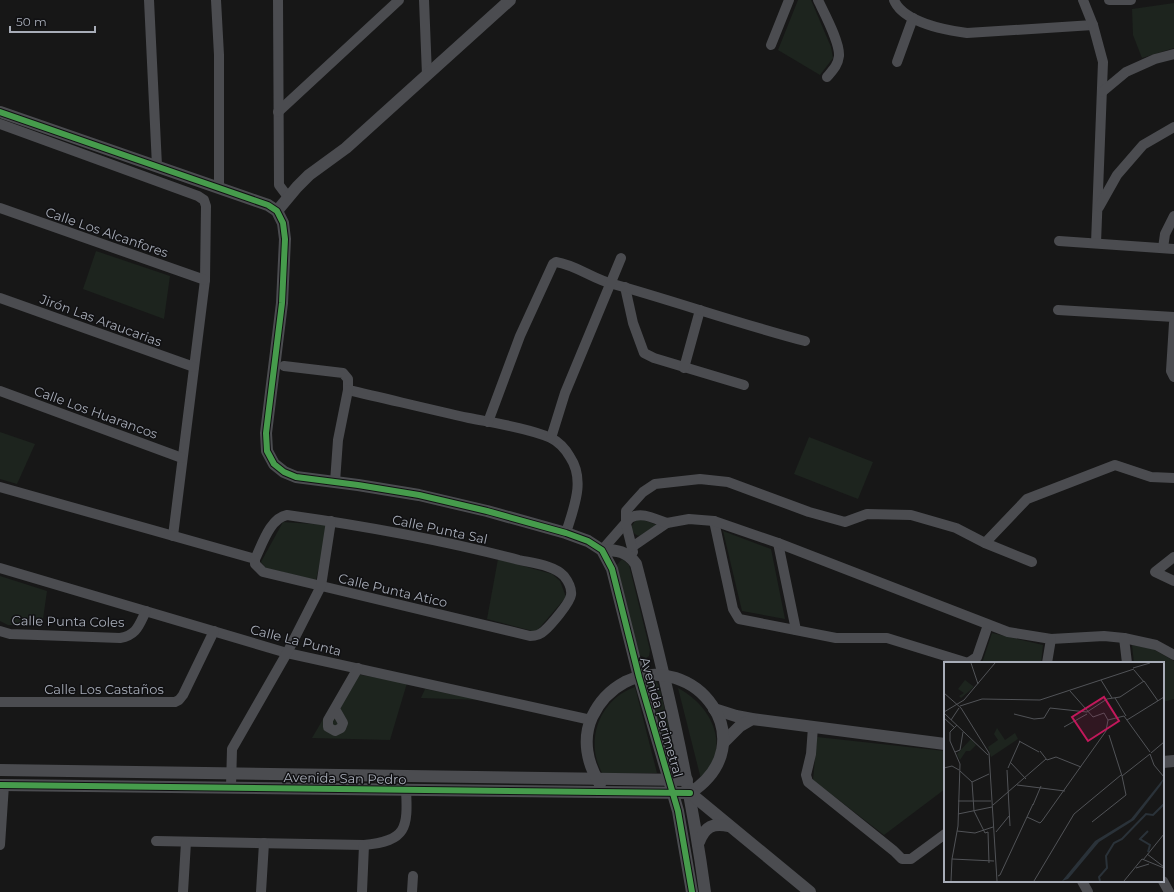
<svg xmlns="http://www.w3.org/2000/svg" width="1174" height="892" viewBox="0 0 1174 892" font-family="Montserrat,sans-serif">
<style>
.green{fill:#1d241e}
.lines{fill:none;stroke-linecap:round;stroke-linejoin:round}
.minor{stroke:#4b4c50;stroke-width:10}
.tertiary{stroke:#4b4c50;stroke-width:12}
.cycleway-casing{stroke:#111113;stroke-width:8}
.cycleway{stroke:#469c4c;stroke-width:6}
.labels{text-anchor:middle;dominant-baseline:central;stroke-width:3;stroke-linejoin:round;paint-order:stroke}
.street-label{font-size:13px;fill:#a8adb8;stroke:#111113}
.inset-river{fill:none;stroke:#2a3239;stroke-width:2}
.inset-road{fill:none;stroke:#515357;stroke-width:1}
.view{fill:#c2185b;fill-opacity:0.15;stroke:#c2185b;stroke-width:2}
.inset-edge{fill:none;stroke:#a8adb8;stroke-width:2}
</style>
<rect width="100%" height="100%" fill="#171717"/>
<g class="green">
<polygon points="798,0 811,0 831,47 833,58 820,75 778,50"/>
<polygon points="1174,3 1174,48 1142,58 1133,35 1132,9"/>
<polygon points="96,251 170,276 164,319 83,289"/>
<polygon points="0,432 35,444 17,484 0,479"/>
<polygon points="809,437 873,462 858,499 794,474"/>
<path d="M641,519L657,525L640,536C634,535 633,532 631,527L636,520Z"/>
<polygon points="283,522 328,525 316,580 266,568 261,562"/>
<polygon points="723,531 771,549 785,619 742,611"/>
<polygon points="498,559 552,574 560,581 566,597 536,632 487,619"/>
<polygon points="622,559 629,565 650,650 649,656 646,658 639,655 617,565"/>
<polygon points="0,576 47,591 42,626 8,625 0,621"/>
<polygon points="992,633 1043,645 1041,663 982,663"/>
<polygon points="1132,645 1153,649 1174,661 1174,699 1163,702 1163,663 1134,663"/>
<polygon points="350,673 407,683 390,740 312,738"/>
<polygon points="652,680 656,681 659,686 680,769 679,775 674,777 647,684"/>
<path d="M635,687L657,773H602C584,740 600,699 635,687Z"/>
<path d="M678,688C704,702 724,730 714,761C711,768 706,776 702,783Z"/>
<polygon points="425,689 482,700 421,698"/>
<polygon points="817,737 945,751 945,789 884,835 813,780"/>
</g>
<g class="lines">
<g class="minor">
<polyline points="149,0 157,166"/>
<polyline points="216,0 219,55 219,188"/>
<polyline points="278,0 279,185 288,197"/>
<polyline points="424,0 427,75"/>
<path d="M818,0C824,13 840,42 839,56C838,65 833,70 827,77"/>
<path d="M894,0C903,22 945,30 967,33L1093,25"/>
<polyline points="1083,0 1093,25 1103,62 1096,243"/>
<polyline points="1109,0 1131,0"/>
<polyline points="771,45 789,0"/>
<polyline points="897,62 913,18"/>
<polyline points="1102,92 1126,72 1155,59 1174,54"/>
<polyline points="278,112 399,0"/>
<polyline points="0,124 198,196 204,200 206,206 205,280 173,536"/>
<polyline points="1099,207 1117,175 1143,145 1174,127"/>
<polyline points="0,208 205,280"/>
<polyline points="1059,241 1174,249"/>
<polyline points="1163,248 1165,234 1174,216"/>
<polyline points="625,287 633,323 644,353 654,358 744,385"/>
<polyline points="0,298 194,367"/>
<polyline points="1058,310 1174,317"/>
<polyline points="1174,323 1171,371 1174,377"/>
<path d="M284,366L343,373L348,379V390C388,399 428,409 469,418C494,423 528,428 551,438C559,442 566,450 570,457C586,481 573,509 566,533"/>
<polyline points="684,368 700,310"/>
<polyline points="0,391 182,458"/>
<path d="M488,422L520,336L553,264L556,262C576,265 593,279 613,284C677,302 740,324 805,341"/>
<polyline points="551,438 565,393 621,258"/>
<polyline points="335,482 338,440 348,390"/>
<polyline points="0,487 255,559"/>
<path d="M287,515C365,526 443,540 519,560C532,563 554,565 564,576C568,581 572,589 571,595C570,603 550,626 544,631C540,635 535,636 530,636L263,572L255,564V559C262,545 270,518 287,515Z"/>
<polyline points="714,521 733,609 739,619 836,638 887,638 968,663 977,657 988,625"/>
<polyline points="778,543 796,630"/>
<polyline points="985,543 1027,499 1115,465 1151,477 1174,478"/>
<polyline points="632,547 667,523 689,519 714,521 778,543 1008,632 1051,639 1104,636 1124,638 1156,645 1174,655"/>
<path d="M602,550L630,518C642,511 655,519 667,523"/>
<polyline points="633,552 626,524 626,511 633,503 643,492 655,484 700,479 728,482 809,512 845,522 867,514 911,515 956,528 985,543 1032,562"/>
<polyline points="1174,557 1155,572 1174,581"/>
<polyline points="0,568 287,653 591,720"/>
<path d="M0,631L10,634L120,638C137,635 139,625 146,611"/>
<polyline points="1124,638 1127,663"/>
<polyline points="1047,663 1051,639"/>
<polyline points="0,702 175,702 179,700 183,695 214,631"/>
<polyline points="335,709 343,723 341,728 335,731 328,727 328,720 358,668"/>
<polyline points="813,727 811,754 806,775 808,782 894,851 902,859 911,859 945,834"/>
<polyline points="231,787 232,749 287,653 321,586 331,521"/>
<path d="M156,841L364,845C407,841 408,828 406,789"/>
<polyline points="0,845 4,785"/>
<polyline points="1082,881 1088,892"/>
<polyline points="1163,881 1169,892"/>
<polyline points="183,892 186,842"/>
<polyline points="261,892 264,843"/>
<polyline points="362,892 364,845"/>
<polyline points="412,892 413,876"/>
</g>
<g class="tertiary">
<polyline points="0,112 219,188 268,205 277,211 283,223 285,239 282,303 266,433 267,451 274,464 284,472 296,477 358,485 419,495 487,511 566,533 588,541 602,550 612,569 639,677 678,811 692,892"/>
<polyline points="277,211 297,187 309,175 346,148 510,0"/>
<path d="M602,550C617,550 627,551 636,564C664,672 690,781 705,892"/>
<polyline points="714,709 736,716 752,719 945,744"/>
<polyline points="724,742 740,726 752,719"/>
<polyline points="1163,762 1174,761"/>
<polyline points="0,770 687,780"/>
<path d="M600,784C587,764 582,739 592,717C599,702 610,690 625,682C695,648 767,743 690,793"/>
<polyline points="0,785 690,793"/>
<polyline points="690,793 810,892"/>
<path d="M699,842C705,826 713,823 729,826"/>
</g>
<defs>
<g id="cycleway">
<polyline points="0,112 219,188 268,205 277,211 283,223 285,239 282,303 266,433 267,451 274,464 284,472 296,477 358,485 419,495 487,511 566,533 588,541 602,550 612,569 639,677 678,811 692,892"/>
<polyline points="0,785 690,793"/>
</g>
</defs>
<use href="#cycleway" class="cycleway-casing"/>
<use href="#cycleway" class="cycleway"/>
</g>
<g class="labels">
<g class="street-label">
<text transform="translate(107 232) rotate(19)">Calle Los Alcanfores</text>
<text transform="translate(101 320) rotate(20)">Jirón Las Araucarias</text>
<text transform="translate(96 412) rotate(20)">Calle Los Huarancos</text>
<text transform="translate(440 529) rotate(12)">Calle Punta Sal</text>
<text transform="translate(393 590) rotate(13)">Calle Punta Atico</text>
<text transform="translate(68 621) rotate(1)">Calle Punta Coles</text>
<text transform="translate(296 640) rotate(14)">Calle La Punta</text>
<text x="104" y="689">Calle Los Castaños</text>
<text transform="translate(662 717) rotate(74)">Avenida Perimetral</text>
<text transform="translate(345 778) rotate(1)">Avenida San Pedro</text>
</g>
</g>
<g transform="translate(944 662)">
<rect width="220" height="220" fill="#171717"/>
<path d="M21,18L30,25L17,36L15,34L20,31L14,27ZM53,66L61,78L71,71L74,77L47,95L44,85L54,78L50,72ZM27,77L32,83L26,89H22L16,98L13,92Z" fill="#1d241e"/>
<path d="M220,116L217,123L190,158L155,180L124,217L118,219L151,179L187,157Z" fill="#2a3239"/>
<path class="inset-river" d="M204,169L196,177L206,183L204,190M156,219L155,215L163,206L162,194L170,181L178,177L202,152L209,153L220,142"/>
<path class="inset-road" d="M27,1L34,22M189,6L206,1M190,8L200,20M157,18L168,36M126,29L149,55M0,31L17,46L45,91L53,219M171,36L182,54M16,44L38,37L96,38L190,7M0,50L20,38L51,1M143,50L163,37L176,35L200,19L214,39M0,51L44,93M70,52L90,57L100,56L106,46L143,50M0,56L11,66M7,58L15,46M164,58L180,54L206,90M183,58L220,35M13,63L6,70V79L16,102L14,164L8,197L50,199M120,65L143,52M165,73L178,114L206,92M75,79L95,90M96,89L103,98L112,95L137,105M11,90L16,88L19,70M207,91L220,80M206,92L210,103L220,115M66,100L82,117M0,106L8,104L15,108M64,106L76,79M63,108L66,164M16,109L28,120L30,149L41,171L44,170L45,201M28,120L45,112M73,123L121,129M14,139H47M49,143L102,97M89,143L97,124M14,152L48,145M83,155L96,161L98,159L162,69L164,58L160,51L149,55M148,160L182,133L178,114M13,169L31,171L49,165M52,170L65,154M203,192L220,205M199,198L220,172M192,206L205,202M54,214L56,213L89,142M7,219L8,197M90,219L130,152L177,113M180,219L198,197L220,206"/>
<path class="view" d="M160,35L175,59L144,79L128,55Z"/>
<rect width="220" height="220" class="inset-edge"/>
</g>
<path d="M10 26v6h85v-6" fill="none" stroke="#a8adb8" stroke-width="2"/>
<text x="16" y="26" font-size="12" fill="#a8adb8" stroke="#111113" stroke-width="3" paint-order="stroke">50 m</text>
</svg>
